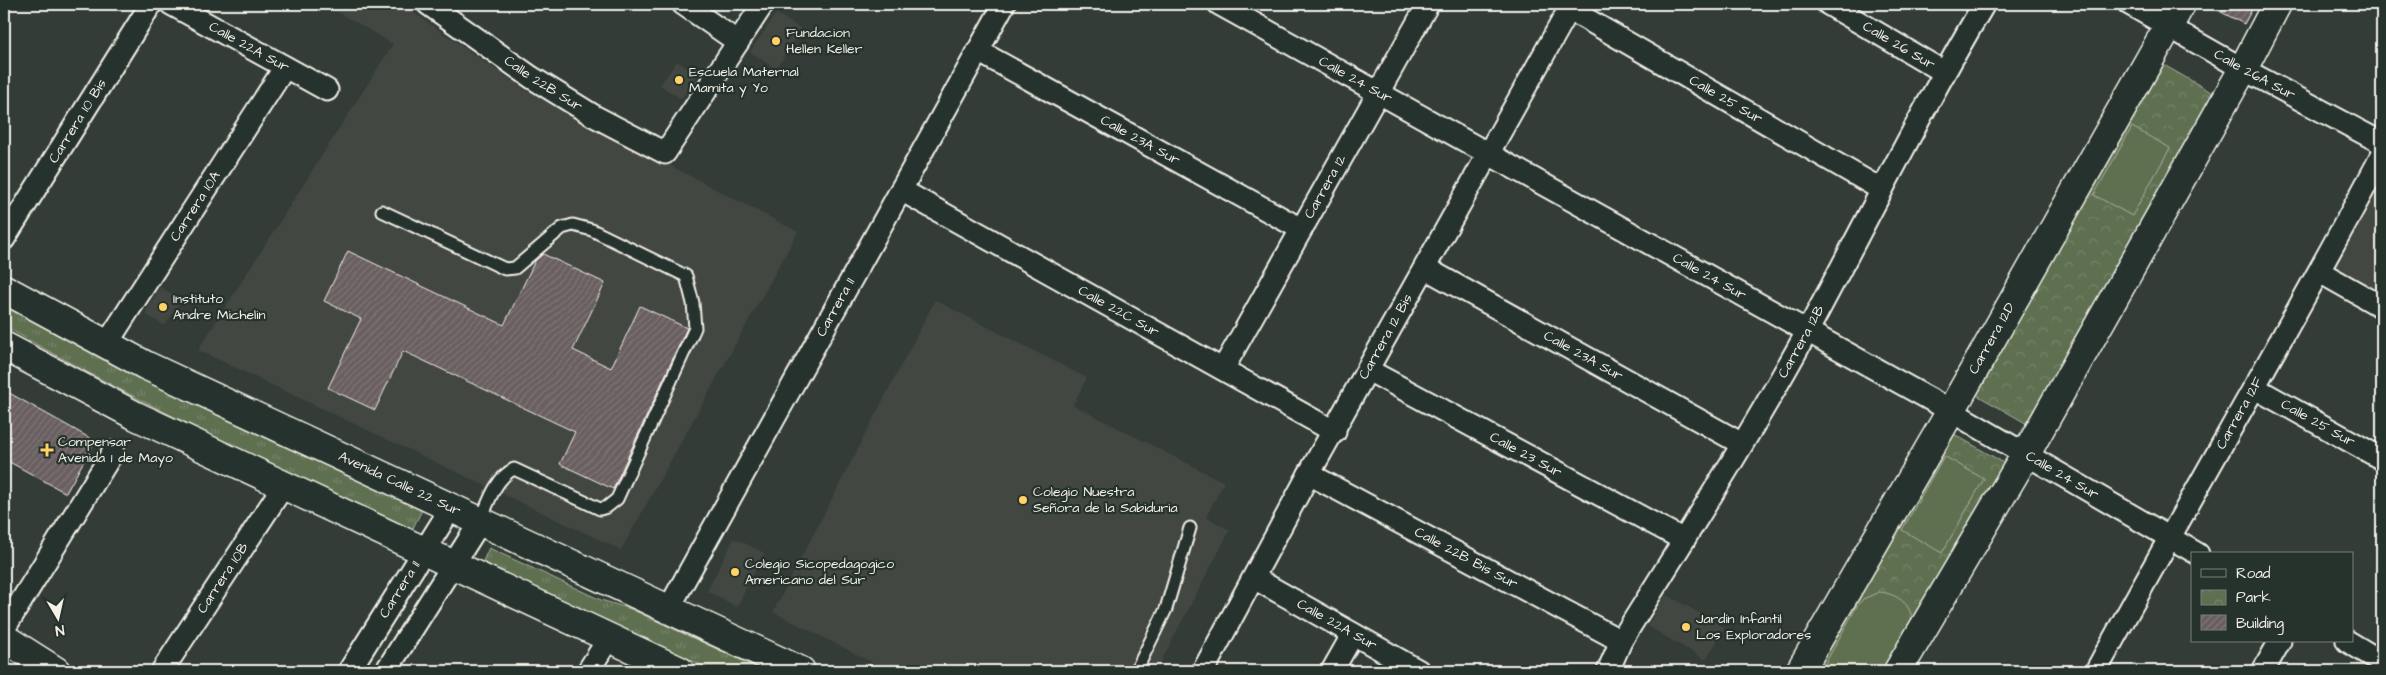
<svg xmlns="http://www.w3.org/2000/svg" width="2386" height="675" viewBox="0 0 2386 675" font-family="'Architects Daughter',sans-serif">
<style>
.built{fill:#434643}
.grass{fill:url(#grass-tufts);stroke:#aab09c}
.park{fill:url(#park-crowns);stroke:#aab09c}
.pitch{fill:#5f6f51;stroke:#aab09c}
.building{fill:url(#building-hatch);stroke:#f4f1e8}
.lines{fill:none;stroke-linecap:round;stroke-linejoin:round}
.service-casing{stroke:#f4f1e8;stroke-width:15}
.minor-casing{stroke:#f4f1e8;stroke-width:25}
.tertiary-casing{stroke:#f4f1e8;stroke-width:31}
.primary-casing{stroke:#f4f1e8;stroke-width:31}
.service{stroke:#26332d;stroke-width:11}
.minor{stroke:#26332d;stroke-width:21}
.tertiary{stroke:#26332d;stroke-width:28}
.primary{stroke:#26332d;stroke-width:28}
.poi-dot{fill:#ffd166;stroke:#26332d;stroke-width:2}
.labels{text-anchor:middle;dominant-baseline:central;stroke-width:4.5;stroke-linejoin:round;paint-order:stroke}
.poi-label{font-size:14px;fill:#f4f1e8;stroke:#26332d;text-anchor:start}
.street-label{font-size:14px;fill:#f4f1e8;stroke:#26332d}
</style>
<defs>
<pattern id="grass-tufts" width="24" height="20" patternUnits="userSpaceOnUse" patternTransform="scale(1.25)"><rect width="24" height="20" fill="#5f6f51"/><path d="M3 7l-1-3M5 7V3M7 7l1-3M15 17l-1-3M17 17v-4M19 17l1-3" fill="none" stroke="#77846a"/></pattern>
<pattern id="park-crowns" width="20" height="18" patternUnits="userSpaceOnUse" patternTransform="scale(1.25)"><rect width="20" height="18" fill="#5f6f51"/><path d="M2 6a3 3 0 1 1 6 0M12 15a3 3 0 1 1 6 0" fill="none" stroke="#77846a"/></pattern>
<pattern id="building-hatch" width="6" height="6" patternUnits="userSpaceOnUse" patternTransform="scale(1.25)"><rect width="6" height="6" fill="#695e60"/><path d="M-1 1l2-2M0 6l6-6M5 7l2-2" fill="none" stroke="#7f7677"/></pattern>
</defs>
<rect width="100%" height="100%" fill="#333c37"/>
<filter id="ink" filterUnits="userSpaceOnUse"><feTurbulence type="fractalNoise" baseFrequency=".02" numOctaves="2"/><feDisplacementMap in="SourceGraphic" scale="10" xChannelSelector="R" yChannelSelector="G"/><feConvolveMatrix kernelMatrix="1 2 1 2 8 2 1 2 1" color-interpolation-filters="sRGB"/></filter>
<g filter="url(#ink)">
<g class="built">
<polygon points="324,4 401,4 524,89 798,232 621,550 198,350 393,44"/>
<polygon points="776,13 802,30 776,69 750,52"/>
<polygon points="677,61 698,75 681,99 660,85"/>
<polygon points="2382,180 2382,300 2331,271"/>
<polygon points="160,287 181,299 165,326 145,314"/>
<polygon points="935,300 1087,378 1073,405 1224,482 1206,517 1230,530 1156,671 889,671 773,612"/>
<polygon points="734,538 764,553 737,607 707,591"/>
<polygon points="1666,594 1725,628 1706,660 1647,626"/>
</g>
<g class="grass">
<path d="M4,303C140,378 281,444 422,510L412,530C274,466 136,402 4,326Z"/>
<polygon points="489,548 601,600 631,609 764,671 714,671 482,563"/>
</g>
<g class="park">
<polygon points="2157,61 2218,96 2029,425 1968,390"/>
<polygon points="1947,430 2004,463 1890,671 1807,671"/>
</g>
<g class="pitch">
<polygon points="2132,127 2170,148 2132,216 2094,195"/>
<polygon points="1944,456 1984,479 1942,553 1902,530"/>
<path d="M1879,592C1897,593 1917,607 1910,627C1904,642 1892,657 1884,671H1821L1857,606L1863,599Z"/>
</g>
<g class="building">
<polygon points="2206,4 2255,4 2244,24"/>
<polygon points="348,251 504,325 535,261 543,254 605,283 573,350 611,368 640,306 687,328 613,489 560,464 575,432 403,351 375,410 328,388 361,319 324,301"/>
<polygon points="4,390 95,441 66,493 4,459"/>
</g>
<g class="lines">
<defs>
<g id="service">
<path d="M382,211L505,269L515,268L562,228L573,225L592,230L686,276L693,303L695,328L617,499L607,507L600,509L514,469C495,478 488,504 480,522"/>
<polyline points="1136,671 1166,609 1190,528"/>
</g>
<g id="minor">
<path id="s1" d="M171,4L327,90"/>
<path id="s2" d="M428,4L531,77L594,116L665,153L763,4"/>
<polyline points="683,4 738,42"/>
<path id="s3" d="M1219,4L1951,411L2198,554"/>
<path id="s4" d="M1828,4L1944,72"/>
<path id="s5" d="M2129,4L2243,69L2382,143"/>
<path id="s6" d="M1569,9L1882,190"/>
<path id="s7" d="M978,51L1301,229"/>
<path id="s8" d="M901,190L1335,432"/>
<path id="s9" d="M4,239L151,4"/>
<path id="s10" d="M1425,268L1742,444"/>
<polyline points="2320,272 2382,307"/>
<path id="s11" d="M106,345L285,67"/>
<path id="s12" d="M1223,369L1428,4"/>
<path id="s13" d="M1368,370L1684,540"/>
<path id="s14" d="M2255,388L2382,459"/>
<path id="s15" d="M1309,474L1621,641"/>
<path id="s16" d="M1254,578L1419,671"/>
<path id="s17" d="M668,610L1004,4"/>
<polyline points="4,629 113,452"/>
<polyline points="2347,641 2382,662"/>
<path id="s18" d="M162,671L284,485"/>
<path id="s19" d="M349,671L451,508"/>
<polyline points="386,671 480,522"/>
<polyline points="588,671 609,638"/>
<path id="s20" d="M1203,671L1309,474L1572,4"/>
<polyline points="1332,671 1353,634"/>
<path id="s21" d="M1608,671L1621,641C1685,538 1750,436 1808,330C1867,221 1921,110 1984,4"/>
<path id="s22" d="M2096,671C2190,498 2290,328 2382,155"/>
<polyline points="2263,671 2280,641"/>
</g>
<g id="tertiary">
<polyline points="4,638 56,671"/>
<path id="s23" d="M1800,671L1951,411L2181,4"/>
<polyline points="1898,671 2026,454 2243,69 2277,4"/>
</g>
<g id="primary">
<path id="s24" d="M4,289L145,365L801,671"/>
<polyline points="4,346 136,416 680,671"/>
</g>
</defs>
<use href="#service" class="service-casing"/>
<use href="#minor" class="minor-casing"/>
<use href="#tertiary" class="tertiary-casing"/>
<use href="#primary" class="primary-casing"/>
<use href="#service" class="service"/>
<use href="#minor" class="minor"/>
<use href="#tertiary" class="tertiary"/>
<use href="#primary" class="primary"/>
</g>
</g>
<g class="poi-dot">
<circle cx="776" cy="41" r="5"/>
<circle cx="679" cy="80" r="5"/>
<circle cx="163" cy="307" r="5"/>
<path d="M44.5 442.5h5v5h5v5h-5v5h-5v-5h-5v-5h5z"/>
<circle cx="1023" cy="500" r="5"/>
<circle cx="735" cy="572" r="5"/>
<circle cx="1686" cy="627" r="5"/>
</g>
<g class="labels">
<g class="poi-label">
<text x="786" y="33">Fundacion<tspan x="786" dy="16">Hellen Keller</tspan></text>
<text x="689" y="72">Escuela Maternal<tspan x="689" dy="16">Mamita y Yo</tspan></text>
<text x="173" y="299">Instituto<tspan x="173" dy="16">Andre Michelin</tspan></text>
<text x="58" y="442">Compensar<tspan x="58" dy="16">Avenida 1 de Mayo</tspan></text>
<text x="1033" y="492">Colegio Nuestra<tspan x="1033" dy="16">Señora de la Sabiduria</tspan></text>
<text x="745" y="564">Colegio Sicopedagogico<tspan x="745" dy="16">Americano del Sur</tspan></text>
<text x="1696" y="619">Jardín Infantil<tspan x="1696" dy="16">Los Exploradores</tspan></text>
</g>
<g class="street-label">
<text stroke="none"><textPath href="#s4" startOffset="82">Calle 26 Sur</textPath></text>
<text stroke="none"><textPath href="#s1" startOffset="89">Calle 22A Sur</textPath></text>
<text stroke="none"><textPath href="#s5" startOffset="144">Calle 26A Sur</textPath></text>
<text stroke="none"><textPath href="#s3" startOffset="156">Calle 24 Sur</textPath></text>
<text stroke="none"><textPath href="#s2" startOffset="140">Calle 22B Sur</textPath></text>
<text stroke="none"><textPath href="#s6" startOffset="181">Calle 25 Sur</textPath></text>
<text stroke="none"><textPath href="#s9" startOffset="139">Carrera 10 Bis</textPath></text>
<text stroke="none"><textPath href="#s7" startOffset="185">Calle 23A Sur</textPath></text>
<text stroke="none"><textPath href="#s12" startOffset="209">Carrera 12</textPath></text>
<text stroke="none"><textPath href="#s11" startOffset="165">Carrera 10A</textPath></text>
<text stroke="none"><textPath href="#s3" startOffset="561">Calle 24 Sur</textPath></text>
<text stroke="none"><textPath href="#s17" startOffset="346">Carrera 11</textPath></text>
<text stroke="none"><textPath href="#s8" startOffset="249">Calle 22C Sur</textPath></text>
<text stroke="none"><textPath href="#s20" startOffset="381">Carrera 12 Bis</textPath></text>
<text stroke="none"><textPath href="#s23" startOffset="384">Carrera 12D</textPath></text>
<text stroke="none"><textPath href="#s21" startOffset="382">Carrera 12B</textPath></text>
<text stroke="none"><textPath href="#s10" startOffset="181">Calle 23A Sur</textPath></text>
<text stroke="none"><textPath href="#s22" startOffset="295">Carrera 12F</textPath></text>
<text stroke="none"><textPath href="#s14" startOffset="72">Calle 25 Sur</textPath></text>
<text stroke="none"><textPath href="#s13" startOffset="179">Calle 23 Sur</textPath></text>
<text stroke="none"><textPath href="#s3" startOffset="966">Calle 24 Sur</textPath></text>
<text stroke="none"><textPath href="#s24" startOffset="441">Avenida Calle 22 Sur</textPath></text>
<text stroke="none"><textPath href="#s15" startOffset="178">Calle 22B Bis Sur</textPath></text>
<text stroke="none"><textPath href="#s18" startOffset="111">Carrera 10B</textPath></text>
<text stroke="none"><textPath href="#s19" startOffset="96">Carrera 11</textPath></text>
<text stroke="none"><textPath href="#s16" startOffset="95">Calle 22A Sur</textPath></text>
</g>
</g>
<rect width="2386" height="675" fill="none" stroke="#26332d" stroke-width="20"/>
<rect x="10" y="10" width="2366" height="655" fill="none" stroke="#f4f1e8" stroke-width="2" filter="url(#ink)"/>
<rect x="2191" y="552" width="162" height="90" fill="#26332d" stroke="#787f78"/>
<rect x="2201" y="569" width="25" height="8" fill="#26332d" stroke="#787f78"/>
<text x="2236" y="578" font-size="15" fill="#f4f1e8">Road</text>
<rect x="2201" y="590" width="25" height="15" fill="url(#park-crowns)" stroke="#787f78"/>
<text x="2236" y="602" font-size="15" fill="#f4f1e8">Park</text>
<rect x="2201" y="615" width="25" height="15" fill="url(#building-hatch)" stroke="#787f78"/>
<text x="2236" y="628" font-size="15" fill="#f4f1e8">Building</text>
<g transform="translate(58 618) rotate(171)" stroke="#26332d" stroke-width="4" paint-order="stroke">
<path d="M0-4L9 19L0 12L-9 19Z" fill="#f4f1e8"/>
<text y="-8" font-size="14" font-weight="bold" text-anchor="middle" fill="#f4f1e8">N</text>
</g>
</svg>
